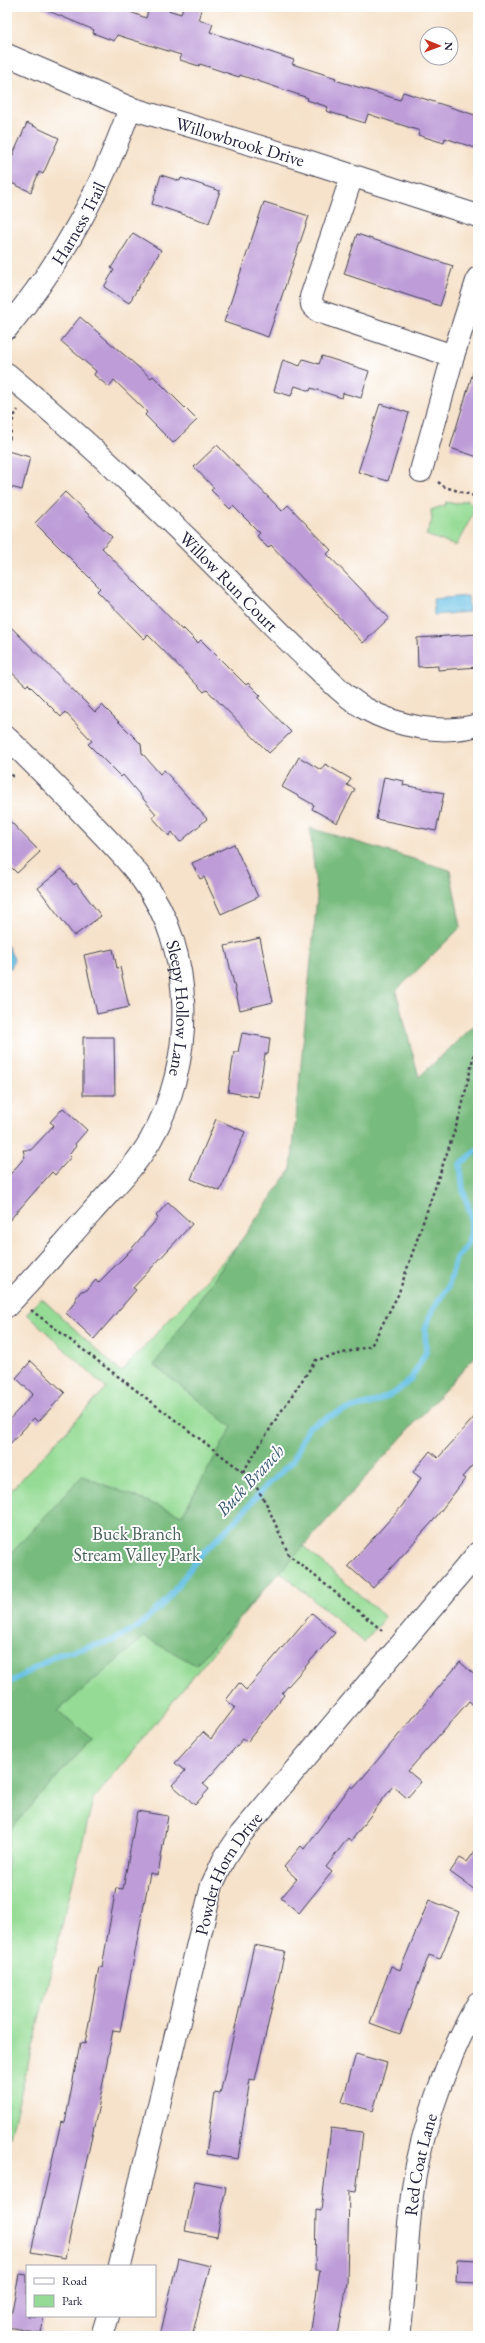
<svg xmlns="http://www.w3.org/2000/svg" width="485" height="2343" viewBox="0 0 485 2343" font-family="'EB Garamond',serif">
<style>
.green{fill:#95db95;stroke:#5c7e68}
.forest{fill:#78bb7e;stroke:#4d6e5c}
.water{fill:#67c1e5;stroke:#447290}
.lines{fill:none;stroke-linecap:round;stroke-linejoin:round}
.stream{stroke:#67c1e5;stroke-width:6}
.building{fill:#bd9cd8}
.minor-casing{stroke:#423f50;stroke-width:24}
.path{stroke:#423f50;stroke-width:2.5;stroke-dasharray:3 3;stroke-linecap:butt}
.minor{stroke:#fff;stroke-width:22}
.labels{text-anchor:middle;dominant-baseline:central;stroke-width:4;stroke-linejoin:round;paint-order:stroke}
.street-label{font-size:18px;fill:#22223b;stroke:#fff}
.park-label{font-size:18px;fill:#4a635a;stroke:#fff}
.water-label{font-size:19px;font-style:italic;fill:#3a5a76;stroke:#fff}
</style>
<rect width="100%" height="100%" fill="#fff"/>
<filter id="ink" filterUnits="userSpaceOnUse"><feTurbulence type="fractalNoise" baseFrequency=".025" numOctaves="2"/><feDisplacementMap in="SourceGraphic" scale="8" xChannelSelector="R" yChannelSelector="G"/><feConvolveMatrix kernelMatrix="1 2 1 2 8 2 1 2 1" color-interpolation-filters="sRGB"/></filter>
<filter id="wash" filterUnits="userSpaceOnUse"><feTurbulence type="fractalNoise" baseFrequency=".012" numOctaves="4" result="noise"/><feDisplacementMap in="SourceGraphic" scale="16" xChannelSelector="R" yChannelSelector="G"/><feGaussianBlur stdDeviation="0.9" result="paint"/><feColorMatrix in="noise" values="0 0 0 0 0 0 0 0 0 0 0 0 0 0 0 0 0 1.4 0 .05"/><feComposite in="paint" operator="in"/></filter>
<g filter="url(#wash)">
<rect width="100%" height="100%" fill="#f6e2ca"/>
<g class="green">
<polygon points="467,500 476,508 456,546 426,535 432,520 431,510 445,505 446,502 456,504"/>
<polygon points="340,1134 303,1546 385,1617 364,1642 279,1571 93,1800 7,2149 7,1495 106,1388 27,1314 41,1298 121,1372"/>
</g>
<polygon class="forest" points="310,828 450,870 461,927 396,991 419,1077 478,1022 478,1353 196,1665 144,1637 58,1711 92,1738 7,1833 7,1558 82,1476 182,1515 232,1427 154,1365 291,1169 317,897"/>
<g class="water">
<polygon points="468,596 469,612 434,615 433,599"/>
<polygon points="7,945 14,959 11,968 7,968"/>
</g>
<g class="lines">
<polyline class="stream" points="7,1684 57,1655 112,1641 138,1627 167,1600 198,1558 237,1519 265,1487 293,1461 308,1427 341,1411 373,1403 396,1392 411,1379 426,1352 425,1329 434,1307 448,1287 456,1258 466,1246 471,1233 471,1215 463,1190 460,1164 478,1150"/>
</g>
<g id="blocks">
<g class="building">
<polygon points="39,7 117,7 146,18 149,7 158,7 181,14 183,7 202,7 198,20 213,24 210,32 294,60 292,64 336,78 335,80 400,100 403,92 478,116 478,149 445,138 444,143 418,135 420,131 368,114 365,123 326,111 328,107 307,100 308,98 240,75 239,77 200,64 199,66 180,60 181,55 117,35 114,41 93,33 94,30"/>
<polygon points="27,123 59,138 43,174 39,172 31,192 7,181 7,157 11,159"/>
<polygon points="161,175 180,181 181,178 220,191 209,223 152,204"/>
<polygon points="264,202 309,216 268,337 224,322"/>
<polygon points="133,233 161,250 129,303 104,287 114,270 111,268"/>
<polygon points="357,234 453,266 440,306 344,274"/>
<polygon points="80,317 151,378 153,376 197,420 173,443 145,415 147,412 114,380 109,387 94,375 96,371 61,341"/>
<polygon points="322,356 369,371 361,398 343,393 342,398 311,388 310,391 295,386 291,396 274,391 283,360 300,366 303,359 319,364"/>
<polygon points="474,369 478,370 478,457 450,448"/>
<polygon points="380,404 409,413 388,481 358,472"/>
<polygon points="217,445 282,511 288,505 331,550 327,554 389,618 363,643 271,545 268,548 262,542 257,536 260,533 233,506 230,509 211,490 214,488 194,467"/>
<polygon points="7,451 30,457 22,490 7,486"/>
<polygon points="65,492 112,537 102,548 182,630 183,628 198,643 201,640 246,685 248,683 261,696 258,698 291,732 269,753 207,690 204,692 148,635 144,639 97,591 100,588 35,523"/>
<polygon points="7,623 95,712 102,705 141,744 142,753 160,774 164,770 207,819 180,842 172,832 169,836 152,817 156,814 123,775 121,777 88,744 92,741 65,712 61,717 28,684 26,686 7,668"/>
<polygon points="478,634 478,667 438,670 438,666 418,667 417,638"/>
<polygon points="299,757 321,770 325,764 351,779 347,785 355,789 337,823 312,809 314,805 282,787"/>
<polygon points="384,777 404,781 403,785 444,793 436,831 376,819"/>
<polygon points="7,818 40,852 17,873 7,863"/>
<polygon points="234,844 258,897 221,914 204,877 200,879 192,863"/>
<polygon points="62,869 74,885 76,883 101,916 74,936 38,888"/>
<polygon points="260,938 273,1002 240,1010 225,946"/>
<polygon points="113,949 117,968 120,967 129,1007 97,1014 84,955"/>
<polygon points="242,1033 270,1038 268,1054 265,1054 258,1097 228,1092 234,1052 238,1052"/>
<polygon points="83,1037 114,1037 115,1095 83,1095"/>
<polygon points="63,1108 87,1130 75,1144 76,1146 69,1155 71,1157 55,1175 52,1172 7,1223 7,1178 25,1157 23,1150 31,1150 54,1125 50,1122"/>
<polygon points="216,1119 245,1132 220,1191 191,1179"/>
<polygon points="168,1202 192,1224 133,1288 136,1290 94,1339 66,1313 76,1301 76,1298 81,1291 87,1290 96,1280 98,1283 127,1254 158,1218 156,1216"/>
<polygon points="31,1361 65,1393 38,1422 34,1418 7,1447 7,1422 33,1394 16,1378"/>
<polygon points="478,1413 478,1459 462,1477 465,1479 433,1521 373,1588 348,1566 402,1506 421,1478 413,1472 430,1451 438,1458"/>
<polygon points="312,1613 335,1633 282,1693 284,1695 247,1742 243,1739 203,1784 209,1789 195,1805 172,1785 185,1771 175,1763 203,1732 211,1739 235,1707 226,1700 239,1683 246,1690"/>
<polygon points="460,1662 478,1678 478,1709 469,1701 408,1771 421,1782 407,1798 393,1786 351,1841 348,1838 326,1867 332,1872 299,1913 281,1898 297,1879 284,1867 301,1846 304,1849 351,1786 354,1788"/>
<polygon points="137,1811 168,1816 158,1875 150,1873 120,2031 113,2030 98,2109 65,2258 31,2252 61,2122 65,2123 80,2043 85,2044 99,1967 102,1967 116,1888 123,1889"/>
<polygon points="478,1847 478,1892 450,1872 460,1858 467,1862"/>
<polygon points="429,1900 459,1912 440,1959 429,1955 400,2034 370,2023 391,1966 400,1970"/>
<polygon points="254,1945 285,1951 255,2080 250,2079 238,2159 206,2154 215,2093 220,2094"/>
<polygon points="356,2054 387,2063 373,2111 342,2102"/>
<polygon points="331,2128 363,2132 356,2192 349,2191 347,2283 338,2336 310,2336 320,2270 315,2270 316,2210 321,2211"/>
<polygon points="195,2181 226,2187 217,2237 185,2231"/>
<polygon points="178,2258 210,2266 192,2336 160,2336"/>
<polygon points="457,2259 478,2260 478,2283 456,2282"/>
<polygon points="19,2274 27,2275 27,2316 44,2316 41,2333 7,2327 7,2316 11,2316"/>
</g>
</g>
</g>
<g filter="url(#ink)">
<use href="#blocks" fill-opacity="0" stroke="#423f50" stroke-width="1"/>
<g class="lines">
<defs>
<g id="minor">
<path id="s1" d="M7,55L130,108L301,159L478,216"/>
<polyline points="352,176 311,297 312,305 318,311 453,356 421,471"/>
<path id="s2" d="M7,328C64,259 100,192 130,108"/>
<polyline points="453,356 478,278"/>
<path id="s3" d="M7,374C84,438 156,506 226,577C256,608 285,639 317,668C332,683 347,698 366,709C398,727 442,735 478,725"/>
<path id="s4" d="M7,738C33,762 58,788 83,814C103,835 124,855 141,878C197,951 195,1064 150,1141C135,1167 111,1190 91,1213C63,1244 36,1276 7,1306"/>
<path id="s5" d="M120,2266L212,1885L224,1859L241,1834L478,1553"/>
<polyline points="102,2336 108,2316"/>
<path id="s6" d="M399,2336C406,2287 406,2237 413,2188C421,2131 449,2052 478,2003"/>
</g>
</defs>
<use href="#minor" class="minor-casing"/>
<g class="path">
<path d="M7,445C13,433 9,421 18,410"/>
<polyline points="438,482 445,487 478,497"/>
<polyline points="7,781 15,773"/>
<polyline points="31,1310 251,1478 267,1505 289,1555 384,1632"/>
<polyline points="243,1472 278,1416 316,1360 371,1346 398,1295 460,1115 478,1037"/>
</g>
<use href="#minor" class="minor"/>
</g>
</g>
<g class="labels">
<g class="street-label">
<text stroke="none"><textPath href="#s1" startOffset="249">Willowbrook Drive</textPath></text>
<text stroke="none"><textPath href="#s2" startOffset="127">Harness Trail</textPath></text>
<text stroke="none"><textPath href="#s3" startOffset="304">Willow Run Court</textPath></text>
<text stroke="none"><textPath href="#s4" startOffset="333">Sleepy Hollow Lane</textPath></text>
<text stroke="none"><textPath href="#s5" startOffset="409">Powder Horn Drive</textPath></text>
<text stroke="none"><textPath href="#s6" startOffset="173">Red Coat Lane</textPath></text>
</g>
<g class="park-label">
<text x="137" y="1533">Buck Branch<tspan x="137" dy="21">Stream Valley Park</tspan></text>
</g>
<g class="water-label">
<text transform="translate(250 1480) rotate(-47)">Buck Branch</text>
</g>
</g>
<rect width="485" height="2343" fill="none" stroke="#fff" stroke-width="24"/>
<rect x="26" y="2265" width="130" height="52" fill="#ffffff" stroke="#a7a7b1"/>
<rect x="34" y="2278" width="20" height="6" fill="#ffffff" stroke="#a7a7b1"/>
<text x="62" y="2285" font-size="12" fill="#22223b">Road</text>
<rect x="34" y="2295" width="20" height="12" fill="#95db95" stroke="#a7a7b1"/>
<text x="62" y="2305" font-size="12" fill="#22223b">Park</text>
<g transform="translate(439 46) rotate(91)"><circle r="19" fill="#ffffff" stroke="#a7a7b1"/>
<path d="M0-3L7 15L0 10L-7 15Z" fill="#c8321e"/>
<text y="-6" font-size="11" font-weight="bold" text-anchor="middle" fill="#22223b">N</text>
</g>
</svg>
